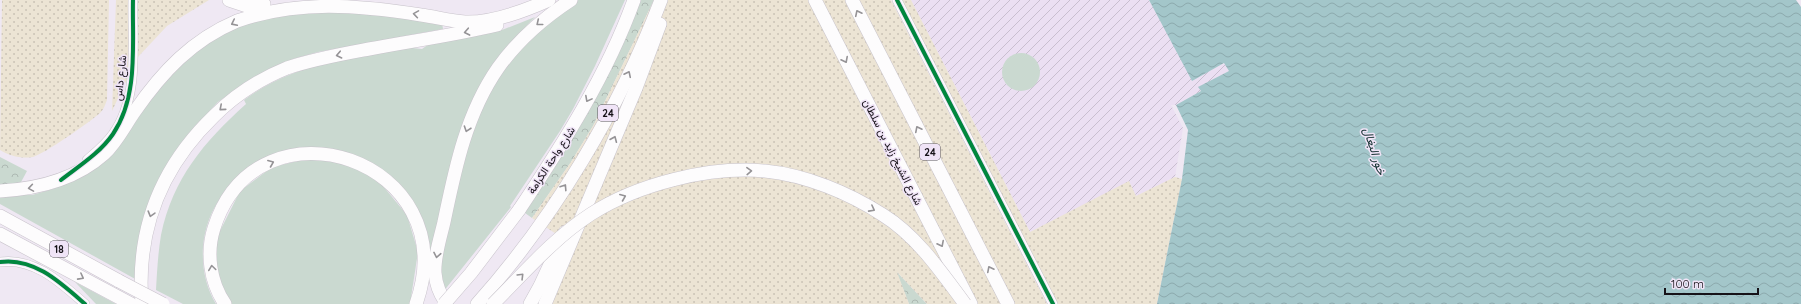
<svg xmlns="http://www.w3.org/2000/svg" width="1801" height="304" viewBox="0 0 1801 304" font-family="Quicksand,Vazirmatn,sans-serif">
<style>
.industrial{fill:url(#industrial-furrows)}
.green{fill:#cad9d0}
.forest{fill:url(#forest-crowns)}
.sand{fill:url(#sand-dots)}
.water{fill:url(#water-waves)}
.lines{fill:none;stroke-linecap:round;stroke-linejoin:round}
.minor-casing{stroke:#c8c3cb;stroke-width:10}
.highway-casing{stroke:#c8c3cb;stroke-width:14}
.minor{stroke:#fdfcfd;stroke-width:9}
.highway{stroke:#fdfcfd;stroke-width:13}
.highway-bridge-casing{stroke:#c8c3cb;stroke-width:14;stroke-linecap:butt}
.highway-bridge{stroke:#fdfcfd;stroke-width:13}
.cycleway-casing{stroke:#f0e4f7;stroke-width:6}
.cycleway{stroke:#00873e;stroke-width:4}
.oneway{stroke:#959396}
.labels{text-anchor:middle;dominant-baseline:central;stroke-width:3;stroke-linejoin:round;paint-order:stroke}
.shield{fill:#f0e4f7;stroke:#57515b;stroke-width:1}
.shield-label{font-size:10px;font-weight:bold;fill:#161218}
.street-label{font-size:11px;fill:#161218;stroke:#f0e4f7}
.water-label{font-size:12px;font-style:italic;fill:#122f2f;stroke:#f0e4f7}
</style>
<defs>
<pattern id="industrial-furrows" width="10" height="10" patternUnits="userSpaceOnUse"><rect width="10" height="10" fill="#ebdff2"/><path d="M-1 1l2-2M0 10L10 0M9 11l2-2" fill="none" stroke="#c9becf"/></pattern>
<pattern id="forest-crowns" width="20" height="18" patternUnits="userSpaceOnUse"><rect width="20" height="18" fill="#cad9d0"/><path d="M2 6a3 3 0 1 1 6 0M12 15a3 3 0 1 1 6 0" fill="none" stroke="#adb9b2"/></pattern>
<pattern id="sand-dots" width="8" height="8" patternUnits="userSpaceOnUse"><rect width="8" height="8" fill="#ece4d4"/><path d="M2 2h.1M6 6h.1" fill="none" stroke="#cac3b5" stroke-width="1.8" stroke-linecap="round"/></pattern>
<pattern id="water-waves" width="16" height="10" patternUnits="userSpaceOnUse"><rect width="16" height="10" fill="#a3c6ca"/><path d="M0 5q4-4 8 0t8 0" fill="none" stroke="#8ca9ad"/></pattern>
</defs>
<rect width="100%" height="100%" fill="#efe8f3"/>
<polygon class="industrial" points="911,0 1149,0 1192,80 1225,63 1229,71 1199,87 1201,91 1176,105 1171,105 1183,128 1175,177 1136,196 1129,182 1030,232"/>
<g class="green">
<polygon points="577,0 625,0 595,66 573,109 560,131 510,206 511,207 443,292 438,278 458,175 485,99 518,49"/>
<polygon points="320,7 442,23 443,29 318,52 293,59 254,77 218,102 190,132 172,157 137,280 0,204 0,195 32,195 53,189 72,181 118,148 155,93 189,56 222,34 248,23"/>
<path d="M535,17L515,38L491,69L430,262C427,212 396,168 347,153C338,150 327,148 317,148C306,149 288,160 278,165C267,169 238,179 231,186C200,215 194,268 216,304H183L156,290C157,272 158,253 161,235C173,178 204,142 246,104L244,100C295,62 353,58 414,46L413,48L422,49L429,44L502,30Z"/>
<circle cx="1021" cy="72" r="19"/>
<polygon points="306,159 345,163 378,180 407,215 418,252 410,304 230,304 223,290 216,264 217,237 240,191 268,170 277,166"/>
<polygon points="75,282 116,304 96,304"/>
</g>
<g class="forest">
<polygon points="637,0 654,0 593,126 571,162 532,218 518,208 574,129"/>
<polygon points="0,157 27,171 20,184 0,184"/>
<polygon points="896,271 926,303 927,304 909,304"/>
</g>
<g class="sand">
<path d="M2,0H109L107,100C105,105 104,109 100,113C90,122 44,154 33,157C21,159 10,156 0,150Z"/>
<polygon points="116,0 209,0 167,26 137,58 112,111"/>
<polygon points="654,0 891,0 1047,304 927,304 897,272 909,304 552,304 573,245 532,218 571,162 593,126"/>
<polygon points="900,0 911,0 1030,232 1129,181 1136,196 1175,177 1182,179 1157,304 1058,304"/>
</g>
<polygon class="water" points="1149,0 1796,0 1801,7 1801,304 1157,304 1182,179 1188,130 1176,105 1201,91 1198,87 1229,71 1224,63 1192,81"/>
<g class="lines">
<defs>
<g id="minor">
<polyline points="897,0 1053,304"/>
<path d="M87,160C96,152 106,144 113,134C140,97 132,43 133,0"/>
<path d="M0,262C34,257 61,283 85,304"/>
</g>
<g id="highway">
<polyline points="229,0 247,6 264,4"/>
<polyline points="815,0 971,304"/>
<polyline points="852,0 1008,304"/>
<path d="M0,191C37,189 76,179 104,154C117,142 125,125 135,111C162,72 192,40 237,21C299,0 357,5 421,15C436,17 450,21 465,22C493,23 524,11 549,0"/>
<path d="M519,210C563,144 607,75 634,0"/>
<polyline points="0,216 119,281"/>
<polyline points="0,234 131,304"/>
<path d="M142,304C136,230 160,168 214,116C234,96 260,79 287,68C313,59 342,54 369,49C412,41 455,35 497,25"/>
<path d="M225,304C210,282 206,253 214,228C258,90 467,160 416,304"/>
<path d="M447,304C440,295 436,285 435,273C434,257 440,239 444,222C455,169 466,114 498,68C518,40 542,19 571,0"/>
<path d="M477,304C554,218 620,108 661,0"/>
<polyline points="530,304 540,286 565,232"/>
<polyline points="545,304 636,88 660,24"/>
</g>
</defs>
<use href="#minor" class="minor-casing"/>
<use href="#highway" class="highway-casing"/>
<use href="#minor" class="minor"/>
<use href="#highway" class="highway"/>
<defs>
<g id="highway-bridge">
<polyline points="119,281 163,304"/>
<polyline points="444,304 471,273 519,210"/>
<path d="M493,304C524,273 554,238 591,214C638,184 709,166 765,171C806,175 849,193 883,215C917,236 942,273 965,304"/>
</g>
</defs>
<use href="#highway-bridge" class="highway-bridge-casing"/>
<use href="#highway-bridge" class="highway-bridge"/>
<defs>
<g id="cycleway">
<polyline points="897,0 1053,304"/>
<path d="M61,180C79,166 100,153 113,134C139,96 132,43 133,0"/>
<path d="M0,262C34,257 61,283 85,304"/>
</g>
</defs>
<use href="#cycleway" class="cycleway-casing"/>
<use href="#cycleway" class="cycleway"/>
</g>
<defs><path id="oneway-chevron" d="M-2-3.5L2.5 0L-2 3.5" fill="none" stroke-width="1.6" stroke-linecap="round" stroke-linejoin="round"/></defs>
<g class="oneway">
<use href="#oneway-chevron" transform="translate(858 13) rotate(-116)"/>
<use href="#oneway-chevron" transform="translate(416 14) rotate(-171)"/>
<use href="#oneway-chevron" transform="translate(234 23) rotate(154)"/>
<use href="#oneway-chevron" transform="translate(539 23) rotate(141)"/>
<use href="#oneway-chevron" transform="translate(467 32) rotate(169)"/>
<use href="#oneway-chevron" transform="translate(339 55) rotate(168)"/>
<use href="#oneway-chevron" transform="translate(845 60) rotate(63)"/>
<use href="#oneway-chevron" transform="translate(628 74) rotate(-64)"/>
<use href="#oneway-chevron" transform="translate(588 99) rotate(118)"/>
<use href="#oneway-chevron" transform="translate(222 108) rotate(139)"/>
<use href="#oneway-chevron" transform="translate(467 129) rotate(109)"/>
<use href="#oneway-chevron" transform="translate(918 129) rotate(-117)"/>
<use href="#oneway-chevron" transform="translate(614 139) rotate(-67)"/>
<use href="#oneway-chevron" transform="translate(271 163) rotate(-22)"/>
<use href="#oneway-chevron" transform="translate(749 171) rotate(-2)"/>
<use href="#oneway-chevron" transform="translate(564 187) rotate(-57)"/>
<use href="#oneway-chevron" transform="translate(31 188) rotate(171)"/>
<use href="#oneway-chevron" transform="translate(623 197) rotate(-22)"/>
<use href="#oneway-chevron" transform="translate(872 209) rotate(28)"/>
<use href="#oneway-chevron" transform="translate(151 214) rotate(106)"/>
<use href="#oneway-chevron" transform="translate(941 244) rotate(63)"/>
<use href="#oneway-chevron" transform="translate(437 255) rotate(101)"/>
<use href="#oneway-chevron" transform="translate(212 268) rotate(-98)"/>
<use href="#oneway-chevron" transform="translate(990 269) rotate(-117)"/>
<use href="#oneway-chevron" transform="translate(521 276) rotate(-45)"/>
<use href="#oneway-chevron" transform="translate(81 277) rotate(28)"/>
</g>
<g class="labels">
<g class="shield">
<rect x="598" y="105" width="20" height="16" rx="3"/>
<rect x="920" y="144" width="20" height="16" rx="3"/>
<rect x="50" y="241" width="18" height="16" rx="3"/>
</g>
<g class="shield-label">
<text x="608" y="113">24</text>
<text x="930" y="152">24</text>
<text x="59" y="249">18</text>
</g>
<g class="street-label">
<text transform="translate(120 78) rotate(-84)">شارع داس</text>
<text transform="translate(893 152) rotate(63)">شارع الشيخ زايد بن سلطان</text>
<text transform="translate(551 160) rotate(-57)">شارع واحة الكرامة</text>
</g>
<g class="water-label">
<text transform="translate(1375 151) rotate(72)">خور البغال</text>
</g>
</g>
<path d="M1665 288v6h93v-6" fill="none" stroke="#161218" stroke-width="2"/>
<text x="1671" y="288" font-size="12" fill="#161218" stroke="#f0e4f7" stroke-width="3" paint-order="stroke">100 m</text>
</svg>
